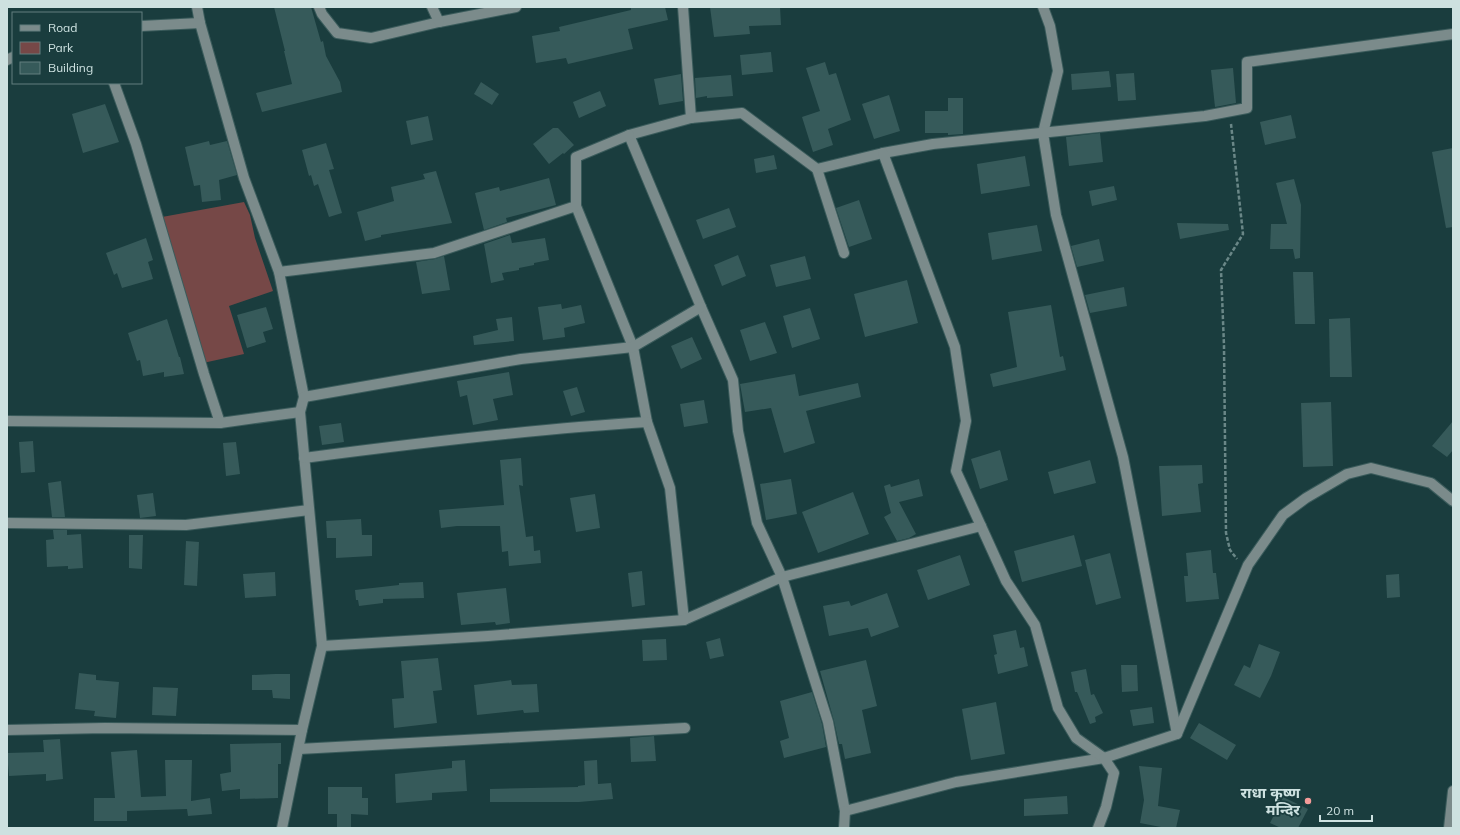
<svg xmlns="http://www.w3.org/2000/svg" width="1460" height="835" viewBox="0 0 1460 835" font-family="Mulish,'Noto Sans Devanagari',sans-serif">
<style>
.green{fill:#764847}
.building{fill:#365a5a}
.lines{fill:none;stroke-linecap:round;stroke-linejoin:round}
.minor-casing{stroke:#3a5b5b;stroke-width:12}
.path{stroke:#6a8787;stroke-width:2.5;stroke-dasharray:4 2;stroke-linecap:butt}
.minor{stroke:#7b8b8b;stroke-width:10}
.poi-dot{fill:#f59b99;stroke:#1a3d3e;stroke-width:1.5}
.labels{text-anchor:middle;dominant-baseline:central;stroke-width:3.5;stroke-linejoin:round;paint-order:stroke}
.poi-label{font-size:15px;font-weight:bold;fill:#cde1e0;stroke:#1a3d3e;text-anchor:end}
</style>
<rect width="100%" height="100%" fill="#1a3d3e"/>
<polygon class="green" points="244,202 250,215 255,238 273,291 229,306 244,354 203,363 162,217"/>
<g class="building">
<polygon points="274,7 311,7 321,42 323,41 326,56 340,82 342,92 262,112 256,93 292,84 284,51 285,51"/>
<polygon points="631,7 665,7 668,20 628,29 633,49 568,64 566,58 536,63 532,36 560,31 559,27 631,10"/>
<polygon points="710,7 780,7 781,25 749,26 750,34 714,37"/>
<polygon points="771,52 773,72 742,75 740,55"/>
<polygon points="825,62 829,75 836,73 851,120 828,129 833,145 813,152 802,117 820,111 806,68"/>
<polygon points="1233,68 1236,103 1215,107 1211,70"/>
<polygon points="1109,71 1111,87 1072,90 1071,74"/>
<polygon points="1134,73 1136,100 1118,101 1116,74"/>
<polygon points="681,74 683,101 659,105 654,79"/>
<polygon points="731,75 733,96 707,98 707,96 696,98 695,78"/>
<polygon points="481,82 499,94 492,105 474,94"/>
<polygon points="600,91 606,106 579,118 573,102"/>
<polygon points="889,95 900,131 874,139 862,104"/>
<polygon points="948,98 963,98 963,134 948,135 948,133 925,133 925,111 948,111"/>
<polygon points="105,104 119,142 83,153 72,114"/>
<polygon points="1291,115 1296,138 1265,145 1260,122"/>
<polygon points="428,116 433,140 411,145 406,121"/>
<polygon points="553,128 558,128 574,145 564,154 563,153 549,164 533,144"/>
<polygon points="1100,133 1103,162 1069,166 1066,137"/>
<polygon points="209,141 210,145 227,141 237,175 219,180 221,200 202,202 200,185 194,186 185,147"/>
<polygon points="326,143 334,169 329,170 342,213 329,217 318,184 314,186 311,175 309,176 302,150"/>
<polygon points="1453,148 1453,227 1446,228 1432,152"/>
<polygon points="774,155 777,169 756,173 754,159"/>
<polygon points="1025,156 1030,186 981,194 977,164"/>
<polygon points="436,171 452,223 381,235 381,237 365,241 357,212 394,201 391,187 425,179 423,174"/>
<polygon points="549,178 556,205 506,218 507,222 484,230 475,193 499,187 500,191"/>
<polygon points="1294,179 1301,205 1300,258 1295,259 1293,249 1270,249 1271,224 1287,224 1276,183"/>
<polygon points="1114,186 1117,200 1092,206 1089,191"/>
<polygon points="859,200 872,239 849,247 836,208"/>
<polygon points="729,208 736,227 703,239 696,220"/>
<polygon points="1177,223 1228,224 1229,230 1180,239"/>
<polygon points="1037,225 1042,251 992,260 988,233"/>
<polygon points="510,235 512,243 545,238 549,260 534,263 534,265 519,268 519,270 502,273 504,280 491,283 484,244"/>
<polygon points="146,238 153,260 148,262 153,279 122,288 117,273 114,275 106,253"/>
<polygon points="1099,239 1104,261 1077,267 1071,246"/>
<polygon points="738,255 746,276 722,286 714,265"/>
<polygon points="444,256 450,290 422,294 416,262 435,259"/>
<polygon points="805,256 811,279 776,287 770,265"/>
<polygon points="1293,272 1313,272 1315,324 1295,324"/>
<polygon points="907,280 918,323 865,337 854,294"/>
<polygon points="1124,287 1127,306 1090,313 1085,295"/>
<polygon points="561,304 562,309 581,305 585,323 564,328 565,337 543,340 538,307"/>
<polygon points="1051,305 1060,357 1063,356 1066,370 993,387 990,374 1017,367 1008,312"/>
<polygon points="266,307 273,329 263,332 266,342 247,348 237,315"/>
<polygon points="810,308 820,339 792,348 783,316"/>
<polygon points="512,317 514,341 474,345 473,336 498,330 496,319"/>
<polygon points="1350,318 1352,377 1330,377 1329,319"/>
<polygon points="167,319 179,357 180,357 184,374 164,377 164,372 143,376 140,360 137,361 128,333"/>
<polygon points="765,322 777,353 750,361 740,330"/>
<polygon points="692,337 702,359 681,369 671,346"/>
<polygon points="509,372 513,395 493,399 498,420 473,425 467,395 460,397 457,381"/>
<polygon points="795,374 799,396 858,383 861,397 806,411 815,443 784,453 771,408 745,412 740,384"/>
<polygon points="577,387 585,412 571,416 563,391"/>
<polygon points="704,400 708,423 684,427 680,404"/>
<polygon points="1331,402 1333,466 1303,467 1301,403"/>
<polygon points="1453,421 1453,450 1447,457 1432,446"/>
<polygon points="341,423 344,442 322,445 319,426"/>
<polygon points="33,441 35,472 21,473 19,442"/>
<polygon points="236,442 240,474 226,476 223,443"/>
<polygon points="1000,450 1008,480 980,489 971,459"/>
<polygon points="521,458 523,486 519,485 526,537 533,536 534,551 540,550 541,563 509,566 508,551 502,552 500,526 457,526 441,528 439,510 504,505 500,460"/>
<polygon points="1090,460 1096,483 1054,494 1048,472"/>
<polygon points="1202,465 1203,483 1198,484 1201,512 1162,516 1159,466"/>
<polygon points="791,479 797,514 766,520 760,484"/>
<polygon points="919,479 923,496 899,502 916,534 909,538 897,541 884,517 891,513 884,486 890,484 891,487"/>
<polygon points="61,481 65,517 52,517 48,483"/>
<polygon points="853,492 869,534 818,553 802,512"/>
<polygon points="153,493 156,516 140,518 137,495"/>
<polygon points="595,494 600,528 576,532 570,498"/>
<polygon points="361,519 362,535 372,535 372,556 336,558 336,538 327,538 326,521"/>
<polygon points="53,530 67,530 67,535 81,534 83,568 68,569 68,566 47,567 46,540 54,539"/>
<polygon points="129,535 143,535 142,569 129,568"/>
<polygon points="1074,535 1082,566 1022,582 1014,551"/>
<polygon points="186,541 199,542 197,586 184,585"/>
<polygon points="1211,550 1213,573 1216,573 1219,599 1186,602 1184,576 1188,576 1186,553"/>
<polygon points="1110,553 1121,598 1096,605 1085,560"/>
<polygon points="960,555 970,585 928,600 917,570"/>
<polygon points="642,571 645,605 632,607 628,573"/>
<polygon points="275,572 276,596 245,598 243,574"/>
<polygon points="1399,574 1400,597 1387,598 1386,575"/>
<polygon points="423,582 424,598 383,599 383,603 359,606 358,600 356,600 355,590 399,585 399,583"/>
<polygon points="506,588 510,623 496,625 495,622 461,625 457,593"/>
<polygon points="887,593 899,627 871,637 868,628 829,636 823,606 849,601 851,606"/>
<polygon points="1016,630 1020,648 1024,647 1028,666 998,674 994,655 997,654 993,635"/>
<polygon points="720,638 724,656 710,659 706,642"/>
<polygon points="666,639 667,660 643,661 642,640"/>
<polygon points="1259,644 1280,652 1271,676 1260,698 1234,685 1244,665 1250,668"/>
<polygon points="438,658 442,690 433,691 437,723 394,728 392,699 404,698 401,661"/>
<polygon points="866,660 877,706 862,710 871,753 845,759 842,744 839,744 834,721 820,671"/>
<polygon points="1121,665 1137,665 1138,691 1122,692"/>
<polygon points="1086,669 1091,695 1094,694 1103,713 1095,717 1096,722 1090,724 1077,692 1075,692 1071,672"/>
<polygon points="79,673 96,675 96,680 119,682 116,718 94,716 95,711 75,709"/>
<polygon points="275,674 290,674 290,699 273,698 272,690 252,690 252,675"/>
<polygon points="511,680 512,685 537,684 539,712 524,713 523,710 477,715 474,685"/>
<polygon points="153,687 178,688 176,716 152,715"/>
<polygon points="812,692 822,724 826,747 784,758 780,741 789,738 780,701"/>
<polygon points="996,702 1005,754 971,760 962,709"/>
<polygon points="1152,707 1154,723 1133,726 1130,710"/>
<polygon points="1199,723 1236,745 1227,760 1190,738"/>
<polygon points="654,736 656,761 631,762 630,738"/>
<polygon points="60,739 63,779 46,781 46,774 9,776 7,753 44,752 43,740"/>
<polygon points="281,743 281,764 278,764 278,798 240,799 240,789 222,791 220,774 231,772 230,744"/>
<polygon points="137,750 141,797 166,796 165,760 192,760 191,801 210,798 212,814 188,816 187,809 127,811 127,821 94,821 94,798 115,798 111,752"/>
<polygon points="465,760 467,791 432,793 432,800 396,803 395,774 452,768 452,761"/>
<polygon points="597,760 598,784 611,783 613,799 579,802 490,802 490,789 578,787 578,786 585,785 584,761"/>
<polygon points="1139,766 1162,768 1158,806 1180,810 1176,828 1166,828 1140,823 1144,800"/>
<polygon points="328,787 362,787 362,798 368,798 368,815 351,814 351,827 337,827 337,814 328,814"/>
<polygon points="1067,796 1068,814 1024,816 1024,799"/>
<polygon points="1283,797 1308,809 1298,828 1281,828 1270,823"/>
</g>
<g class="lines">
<defs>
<g id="minor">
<polyline points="197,7 200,23 244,178 279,272 304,397 300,412 322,646 302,730 282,828"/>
<polyline points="319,7 322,14 337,33 371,38 439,22 516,7"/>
<polyline points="432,7 439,22"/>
<polyline points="683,7 691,118 629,135 701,307 733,380 738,431 757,523 782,577 828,722 845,811 956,782 1104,758"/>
<polyline points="1043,7 1050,26 1058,71 1043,133 1056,215 1123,457 1177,734"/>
<polyline points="141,26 200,23"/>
<polyline points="7,60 13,57"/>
<polyline points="114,83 136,144 204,374 220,423"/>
<polyline points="691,118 742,113 817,169 883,153 933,144 1205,116 1247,108 1247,62 1453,34"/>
<polyline points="883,153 955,347 966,421 956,471 1006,581 1035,625 1058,708 1076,738 1104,758"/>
<polyline points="817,169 844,253"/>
<polyline points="576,206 633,347 647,422 670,488 684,620"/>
<polyline points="279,272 434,253 576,206 576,157 629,135"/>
<polyline points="304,397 521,359 633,347 701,307"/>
<polyline points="7,421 220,423 300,412"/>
<path d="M304,458C418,443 533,429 647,422"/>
<polyline points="7,523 186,525 309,510"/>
<polyline points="322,646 488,636 684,620 782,577 981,526"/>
<polyline points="7,730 105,728 302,730"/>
<polyline points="299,749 685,728"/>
<polyline points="844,828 845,811"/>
<polyline points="1098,828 1106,807 1114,773 1104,758 1177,734 1248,565 1283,515 1306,498 1347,474 1371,468 1431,483 1453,501"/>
<polyline points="1449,828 1453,791"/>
</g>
</defs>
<use href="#minor" class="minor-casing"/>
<polyline class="path" points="1231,124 1243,234 1221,270 1224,346 1226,533 1230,550 1237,559"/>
<use href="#minor" class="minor"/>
</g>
<circle class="poi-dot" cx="1308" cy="801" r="4"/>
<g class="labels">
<g class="poi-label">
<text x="1300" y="792">राधा कृष्ण<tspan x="1300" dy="17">मन्दिर</tspan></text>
</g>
</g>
<rect width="1460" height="835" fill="none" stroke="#cde1e0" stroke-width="16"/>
<rect x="12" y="12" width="130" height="72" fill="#1a3d3e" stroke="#627f7f"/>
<rect x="20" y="25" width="20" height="6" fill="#7b8b8b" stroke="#627f7f"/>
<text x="48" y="32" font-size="12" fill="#cde1e0">Road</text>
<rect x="20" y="42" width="20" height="12" fill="#764847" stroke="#627f7f"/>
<text x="48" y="52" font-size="12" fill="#cde1e0">Park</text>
<rect x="20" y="62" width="20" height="12" fill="#365a5a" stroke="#627f7f"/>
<text x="48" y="72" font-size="12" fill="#cde1e0">Building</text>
<path d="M1320 815v6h52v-6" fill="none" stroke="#cde1e0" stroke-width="2"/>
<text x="1326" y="815" font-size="12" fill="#cde1e0" stroke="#1a3d3e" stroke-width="3" paint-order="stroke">20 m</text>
</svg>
